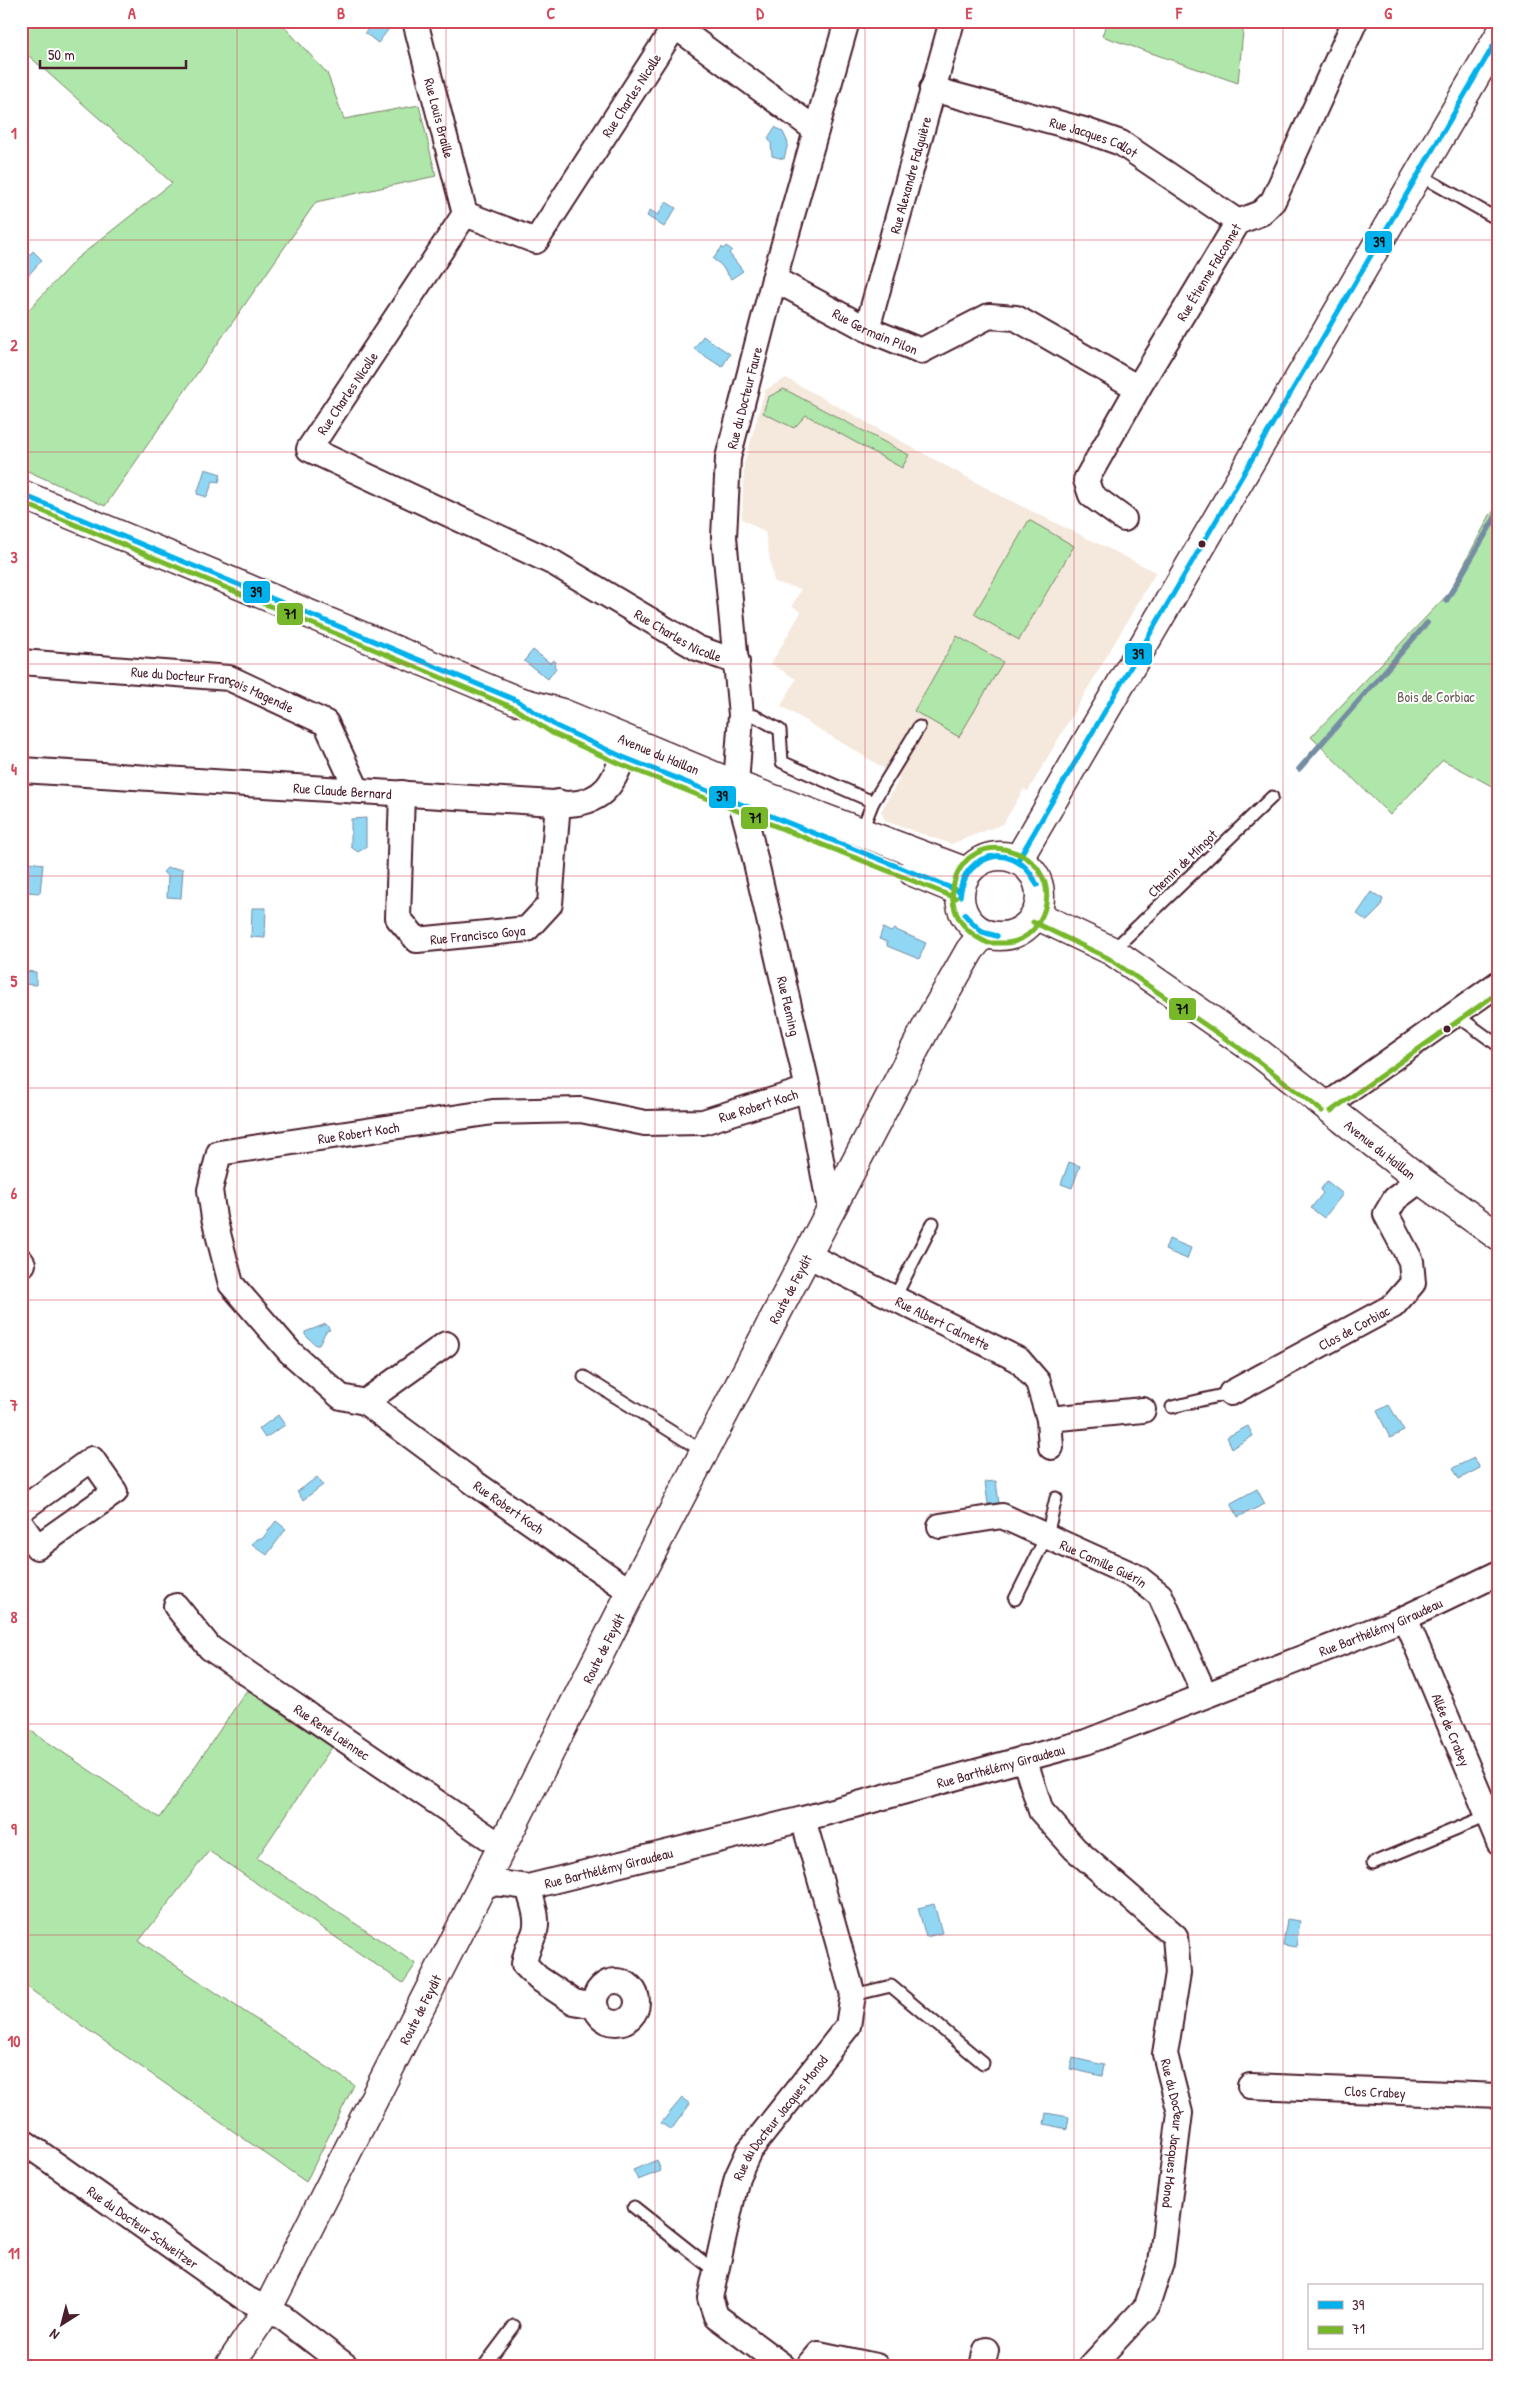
<svg xmlns="http://www.w3.org/2000/svg" width="1520" height="2387" viewBox="0 0 1520 2387" font-family="'Patrick Hand',sans-serif">
<style>
.built{fill:#f5e9dd}
.green{fill:#afe6a9;stroke:#7c826a}
.water{fill:#91d6f3;stroke:#758da3}
.lines{fill:none;stroke-linecap:round;stroke-linejoin:round}
.stream{stroke:#758da3;stroke-width:5.5}
.service-casing{stroke:#4a1f2b;stroke-width:15}
.minor-casing{stroke:#4a1f2b;stroke-width:28}
.tertiary-casing{stroke:#4a1f2b;stroke-width:31}
.service{stroke:#fff;stroke-width:11}
.minor{stroke:#fff;stroke-width:24}
.tertiary{stroke:#fff;stroke-width:28}
.bus-1-casing{stroke:#fff;stroke-width:9}
.bus-2-casing{stroke:#fff;stroke-width:9}
.bus-1{stroke:#00b1eb;stroke-width:5}
.bus-2{stroke:#76b82a;stroke-width:5}
.grid{fill:none;stroke:#d1495b;stroke-width:1;stroke-opacity:0.55}
.bus-dot{fill:#4a1f2b;stroke:#fff;stroke-width:2}
.labels{text-anchor:middle;dominant-baseline:central;stroke-width:4;stroke-linejoin:round;paint-order:stroke}
.street-label{font-size:14px;fill:#4a1f2b;stroke:#fff}
.park-label{font-size:14px;fill:#685b51;stroke:#fff}
.line-badge{stroke:#fff;stroke-width:2}
.pale-badge-label{font-size:14px;text-anchor:middle;font-weight:bold;fill:#111}
.neatline{fill:none;stroke:#d1495b;stroke-width:2}
.grid-label{font-size:16px;text-anchor:middle;font-weight:bold;fill:#d1495b}
</style>
<rect width="100%" height="100%" fill="#fff"/>
<filter id="ink" filterUnits="userSpaceOnUse"><feTurbulence type="fractalNoise" baseFrequency=".02" numOctaves="2"/><feDisplacementMap in="SourceGraphic" scale="10" xChannelSelector="R" yChannelSelector="G"/><feConvolveMatrix kernelMatrix="1 2 1 2 8 2 1 2 1" color-interpolation-filters="sRGB"/></filter>
<g filter="url(#ink)">
<polygon class="built" points="786,378 1003,497 1156,572 1028,791 1024,789 1003,824 951,844 885,821 881,811 900,778 781,706 796,679 771,664 801,612 792,606 801,589 774,582 765,532 742,519 744,464 765,390"/>
<g class="green">
<polygon points="21,21 279,21 327,73 344,119 419,105 436,176 316,202 105,506 21,468 21,318 76,259 172,183 21,49"/>
<polygon points="1107,21 1244,21 1238,83 1102,36"/>
<polygon points="784,389 909,455 902,468 806,415 794,428 763,413 768,397"/>
<polygon points="1499,505 1499,790 1443,760 1390,815 1311,737 1449,593 1490,515"/>
<polygon points="1029,520 1074,546 1019,640 974,614"/>
<polygon points="957,636 1003,662 959,737 914,711"/>
<polygon points="247,1690 332,1747 257,1858 416,1964 403,1983 209,1851 139,1941 354,2085 306,2182 21,1983 21,1724 160,1818"/>
</g>
<g class="water">
<polygon points="374,21 395,21 378,43 365,33"/>
<polygon points="775,127 783,132 788,143 784,159 772,156 771,143 768,138"/>
<polygon points="666,202 676,208 664,227 647,216 650,210 658,215"/>
<polygon points="726,246 732,250 729,253 743,271 731,279 721,265 713,259 722,247 723,249"/>
<polygon points="33,251 42,260 24,280 21,278 21,264"/>
<polygon points="703,336 730,354 722,367 694,349"/>
<polygon points="205,469 221,474 219,482 213,481 207,497 197,494"/>
<polygon points="533,650 550,663 553,660 556,662 554,666 556,668 548,679 524,661"/>
<polygon points="366,818 366,847 358,852 351,847 351,819"/>
<polygon points="29,862 43,864 40,893 26,892"/>
<polygon points="167,868 183,869 181,898 167,897 168,877 163,872"/>
<polygon points="1372,892 1383,899 1380,908 1367,921 1357,914"/>
<polygon points="252,908 266,908 265,938 251,937"/>
<polygon points="883,928 891,932 894,929 926,943 919,959 887,946 887,942 879,939"/>
<polygon points="21,971 36,972 36,985 21,984"/>
<polygon points="1069,1162 1080,1166 1072,1188 1061,1184"/>
<polygon points="1327,1181 1343,1194 1324,1218 1311,1208 1323,1193 1320,1190"/>
<polygon points="1169,1239 1191,1248 1187,1259 1165,1250"/>
<polygon points="326,1324 330,1330 326,1331 319,1345 316,1345 305,1335 305,1332"/>
<polygon points="1389,1405 1404,1431 1390,1438 1377,1411"/>
<polygon points="278,1415 285,1425 265,1438 259,1429"/>
<polygon points="1248,1426 1253,1436 1232,1448 1227,1437"/>
<polygon points="1474,1458 1480,1468 1459,1479 1453,1468"/>
<polygon points="317,1477 323,1485 303,1500 297,1492"/>
<polygon points="996,1481 999,1503 988,1504 985,1482"/>
<polygon points="1257,1489 1265,1504 1238,1517 1231,1503"/>
<polygon points="276,1521 286,1529 267,1555 252,1544 256,1539 262,1539"/>
<polygon points="934,1904 942,1933 926,1937 918,1908"/>
<polygon points="1287,1919 1300,1921 1296,1947 1283,1945"/>
<polygon points="1073,2058 1104,2065 1102,2076 1070,2069"/>
<polygon points="682,2098 690,2104 671,2130 661,2123"/>
<polygon points="1046,2113 1069,2117 1067,2129 1044,2124"/>
<polygon points="657,2160 661,2171 638,2180 633,2170"/>
</g>
<g class="lines">
<g class="stream">
<polyline points="1446,601 1499,511"/>
<polyline points="1299,769 1427,623"/>
</g>
<defs>
<g id="service">
<polyline points="1418,174 1499,220"/>
<polyline points="741,715 755,716 780,730 782,762 873,802"/>
<polyline points="861,832 873,802 919,727"/>
<polyline points="1112,951 1272,797"/>
<polyline points="1455,1014 1499,1046"/>
<polyline points="894,1299 933,1223"/>
<polyline points="584,1377 704,1452"/>
<polyline points="1172,1407 1231,1393"/>
<polyline points="1015,1599 1047,1535 1056,1498"/>
<polyline points="1373,1863 1487,1816"/>
<polyline points="853,1995 891,1986 983,2063"/>
<polyline points="634,2207 716,2272"/>
<polyline points="484,2366 514,2326"/>
</g>
<g id="minor">
<path id="s1" d="M415,21L465,214"/>
<polyline points="674,21 675,26 816,130"/>
<path id="s2" d="M675,26L536,241L465,214L309,449L554,563L697,648L737,662"/>
<path id="s3" d="M932,89L1084,130L1121,143L1238,222"/>
<path id="s4" d="M774,279L867,329L921,351L989,316L1016,318L1138,388"/>
<path id="s5" d="M867,329L952,21"/>
<path id="s6" d="M1124,519L1091,495L1086,480L1138,388L1238,222L1261,213L1273,201L1355,21"/>
<path id="s7" d="M21,662L229,678L326,723L357,790"/>
<path id="s8" d="M21,770L569,804C611,802 616,774 629,741"/>
<path id="s9" d="M402,793L398,918L417,940L527,929L550,904L558,802"/>
<polyline points="1327,1105 1499,983"/>
<path id="s10" d="M830,1209L808,1089L748,828L736,785L741,715L724,537L728,458L774,279L847,21"/>
<path id="s11" d="M807,1255L1019,1360L1038,1382L1049,1419L1143,1410"/>
<polyline points="21,1261 23,1264 21,1265"/>
<path id="s12" d="M1231,1393L1393,1306L1413,1283L1411,1261L1386,1214L1395,1199L1420,1180"/>
<polyline points="365,1402 446,1344"/>
<polyline points="1049,1419 1051,1447"/>
<polyline points="21,1510 92,1459 115,1492 37,1547 21,1524"/>
<path id="s13" d="M940,1526L1002,1516L1137,1577L1160,1595L1205,1695"/>
<path id="s14" d="M631,1592L476,1484L365,1402L341,1397L290,1352L231,1284L214,1218L210,1190L219,1153L493,1112L581,1110L645,1123L703,1122L808,1089"/>
<path id="s15" d="M176,1606L210,1648L501,1846"/>
<path id="s16" d="M1405,1618L1499,1842"/>
<path id="s17" d="M1024,1758L1041,1811L1075,1849L1175,1936L1178,1973L1165,2054L1180,2113L1161,2263L1147,2306L1091,2366"/>
<path id="s18" d="M482,1883L505,1884L528,1887L803,1819L1086,1742L1405,1618L1499,1573"/>
<path d="M528,1887C532,1902 540,1920 534,1934C529,1947 526,1950 524,1964L538,1978L574,2002L595,2006"/>
<circle cx="616" cy="2002" r="21"/>
<path id="s19" d="M1250,2086L1499,2096"/>
<path id="s20" d="M21,2140L243,2297L282,2317L346,2366"/>
<path id="s21" d="M783,2366L716,2316L710,2298L737,2177L749,2151L848,2026L853,1995L803,1819"/>
<polyline points="809,2366 819,2354 876,2366"/>
<polyline points="982,2366 986,2350"/>
</g>
<g id="tertiary">
<path id="s22" d="M21,494L518,701L562,713L736,785L967,872"/>
<circle cx="1000" cy="896" r="40"/>
<polyline points="1018,860 1499,36"/>
<polyline points="913,872 959,891"/>
<path id="s23" d="M1036,915L1112,951L1259,1053L1420,1180L1499,1237"/>
<path id="s24" d="M229,2366L267,2310L631,1592L929,1022L970,950L984,933"/>
</g>
</defs>
<use href="#service" class="service-casing"/>
<use href="#minor" class="minor-casing"/>
<use href="#tertiary" class="tertiary-casing"/>
<use href="#service" class="service"/>
<use href="#minor" class="minor"/>
<use href="#tertiary" class="tertiary"/>
<defs>
<g id="bus-1">
<polyline points="21,494 518,701 556,726 623,757 959,891"/>
<path d="M997,856C1015,857 1029,868 1037,885"/>
<path d="M997,856C1016,855 1030,868 1037,885"/>
<polyline points="1018,860 1499,36"/>
<path d="M960,896C959,875 976,856 997,856"/>
<path d="M960,896C963,875 975,860 997,856"/>
<path d="M965,915C974,926 982,933 997,936"/>
<polyline points="965,915 982,932 997,936"/>
</g>
<g id="bus-2">
<polyline points="21,502 514,708 552,733 620,764 956,898"/>
<polyline points="1033,922 1108,958 1255,1059 1322,1111"/>
<path d="M988,943C923,915 957,830 1014,852C1030,857 1039,867 1045,883C1051,904 1040,929 1021,939C1011,944 1002,943 991,943"/>
<polyline points="1331,1111 1499,992"/>
</g>
</defs>
<use href="#bus-1" class="bus-1-casing"/>
<use href="#bus-2" class="bus-2-casing"/>
<use href="#bus-1" class="bus-1"/>
<use href="#bus-2" class="bus-2"/>
</g>
</g>
<path class="grid" d="M237,21V2366M446,21V2366M655,21V2366M865,21V2366M1074,21V2366M1283,21V2366M21,240H1499M21,452H1499M21,664H1499M21,876H1499M21,1088H1499M21,1300H1499M21,1511H1499M21,1724H1499M21,1935H1499M21,2148H1499"/>
<g class="bus-dot">
<circle cx="1202" cy="544" r="4.5"/>
<circle cx="1447" cy="1029" r="4.5"/>
</g>
<g class="labels">
<g class="street-label">
<text transform="translate(631 95) rotate(-57)">Rue Charles Nicolle</text>
<text stroke="none"><textPath href="#s1" startOffset="100">Rue Louis Braille</textPath></text>
<text stroke="none"><textPath href="#s3" startOffset="169">Rue Jacques Callot</textPath></text>
<text stroke="none"><textPath href="#s5" startOffset="160">Rue Alexandre Falguière</textPath></text>
<text stroke="none"><textPath href="#s6" startOffset="298">Rue Étienne Falconnet</textPath></text>
<text stroke="none"><textPath href="#s4" startOffset="114">Rue Germain Pilon</textPath></text>
<text transform="translate(347 393) rotate(-56)">Rue Charles Nicolle</text>
<text stroke="none"><textPath href="#s10" startOffset="825">Rue du Docteur Faure</textPath></text>
<text stroke="none"><textPath href="#s2" startOffset="1028">Rue Charles Nicolle</textPath></text>
<text stroke="none"><textPath href="#s7" startOffset="195">Rue du Docteur François Magendie</textPath></text>
<text stroke="none"><textPath href="#s22" startOffset="689">Avenue du Haillan</textPath></text>
<text stroke="none"><textPath href="#s8" startOffset="322">Rue Claude Bernard</textPath></text>
<text transform="translate(1182 863) rotate(-44)">Chemin de Mingot</text>
<text stroke="none"><textPath href="#s9" startOffset="215">Rue Francisco Goya</textPath></text>
<text transform="translate(789 1006) rotate(77)">Rue Fleming</text>
<text stroke="none"><textPath href="#s14" startOffset="1190">Rue Robert Koch</textPath></text>
<text stroke="none"><textPath href="#s14" startOffset="785">Rue Robert Koch</textPath></text>
<text stroke="none"><textPath href="#s23" startOffset="418">Avenue du Haillan</textPath></text>
<text stroke="none"><textPath href="#s24" startOffset="1215">Route de Feydit</textPath></text>
<text stroke="none"><textPath href="#s11" startOffset="152">Rue Albert Calmette</textPath></text>
<text stroke="none"><textPath href="#s12" startOffset="139">Clos de Corbiac</textPath></text>
<text transform="translate(509 1507) rotate(35)">Rue Robert Koch</text>
<text stroke="none"><textPath href="#s13" startOffset="175">Rue Camille Guérin</textPath></text>
<text stroke="none"><textPath href="#s18" startOffset="939">Rue Barthélémy Giraudeau</textPath></text>
<text stroke="none"><textPath href="#s24" startOffset="810">Route de Feydit</textPath></text>
<text stroke="none"><textPath href="#s16" startOffset="121">Allée de Crabey</textPath></text>
<text stroke="none"><textPath href="#s15" startOffset="202">Rue René Laënnec</textPath></text>
<text stroke="none"><textPath href="#s18" startOffset="534">Rue Barthélémy Giraudeau</textPath></text>
<text stroke="none"><textPath href="#s18" startOffset="129">Rue Barthélémy Giraudeau</textPath></text>
<text stroke="none"><textPath href="#s24" startOffset="405">Route de Feydit</textPath></text>
<text stroke="none"><textPath href="#s19" startOffset="125">Clos Crabey</textPath></text>
<text stroke="none"><textPath href="#s21" startOffset="300">Rue du Docteur Jacques Monod</textPath></text>
<text stroke="none"><textPath href="#s17" startOffset="439">Rue du Docteur Jacques Monod</textPath></text>
<text stroke="none"><textPath href="#s20" startOffset="150">Rue du Docteur Schweitzer</textPath></text>
</g>
<g class="park-label">
<text x="1436" y="696">Bois de Corbiac</text>
</g>
</g>
<g class="line-badge">
<rect x="1364" y="230" width="29" height="24" rx="5" fill="#00b1eb"/>
<rect x="242" y="580" width="29" height="24" rx="5" fill="#00b1eb"/>
<rect x="276" y="602" width="28" height="24" rx="5" fill="#76b82a"/>
<rect x="1124" y="642" width="29" height="24" rx="5" fill="#00b1eb"/>
<rect x="708" y="785" width="29" height="24" rx="5" fill="#00b1eb"/>
<rect x="740" y="806" width="29" height="24" rx="5" fill="#76b82a"/>
<rect x="1168" y="997" width="29" height="24" rx="5" fill="#76b82a"/>
</g>
<g class="pale-badge-label">
<text x="1379" y="247">39</text>
<text x="256" y="597">39</text>
<text x="290" y="619">71</text>
<text x="1138" y="659">39</text>
<text x="722" y="801">39</text>
<text x="755" y="823">71</text>
<text x="1182" y="1014">71</text>
</g>
<rect width="1520" height="2387" fill="none" stroke="#fff" stroke-width="55"/>
<rect x="1308" y="2284" width="175" height="65" fill="#ffffff" stroke="#b7a5aa"/>
<rect x="1318" y="2301" width="25" height="8" fill="#00b1eb" stroke="#b7a5aa"/>
<text x="1352" y="2310" font-size="15" fill="#4a1f2b">39</text>
<rect x="1318" y="2326" width="25" height="8" fill="#76b82a" stroke="#b7a5aa"/>
<text x="1352" y="2334" font-size="15" fill="#4a1f2b">71</text>
<g transform="translate(62 2324) rotate(216)" stroke="#ffffff" stroke-width="4" paint-order="stroke">
<path d="M0-4L9 19L0 12L-9 19Z" fill="#4a1f2b"/>
<text y="-8" font-size="14" font-weight="bold" text-anchor="middle" fill="#4a1f2b">N</text>
</g>
<path d="M40 60v8h146v-8" fill="none" stroke="#4a1f2b" stroke-width="2.5"/>
<text x="48" y="60" font-size="15" fill="#4a1f2b" stroke="#ffffff" stroke-width="4" paint-order="stroke">50 m</text>
<rect x="28" y="28" width="1464" height="2332" class="neatline"/>
<g class="grid-label">
<text x="132" y="19">A</text>
<text x="341" y="19">B</text>
<text x="551" y="19">C</text>
<text x="760" y="19">D</text>
<text x="969" y="19">E</text>
<text x="1179" y="19">F</text>
<text x="1388" y="19">G</text>
<text x="14" y="139">1</text>
<text x="14" y="351">2</text>
<text x="14" y="563">3</text>
<text x="14" y="775">4</text>
<text x="14" y="987">5</text>
<text x="14" y="1199">6</text>
<text x="14" y="1411">7</text>
<text x="14" y="1623">8</text>
<text x="14" y="1835">9</text>
<text x="14" y="2047">10</text>
<text x="14" y="2259">11</text>
</g>
</svg>
